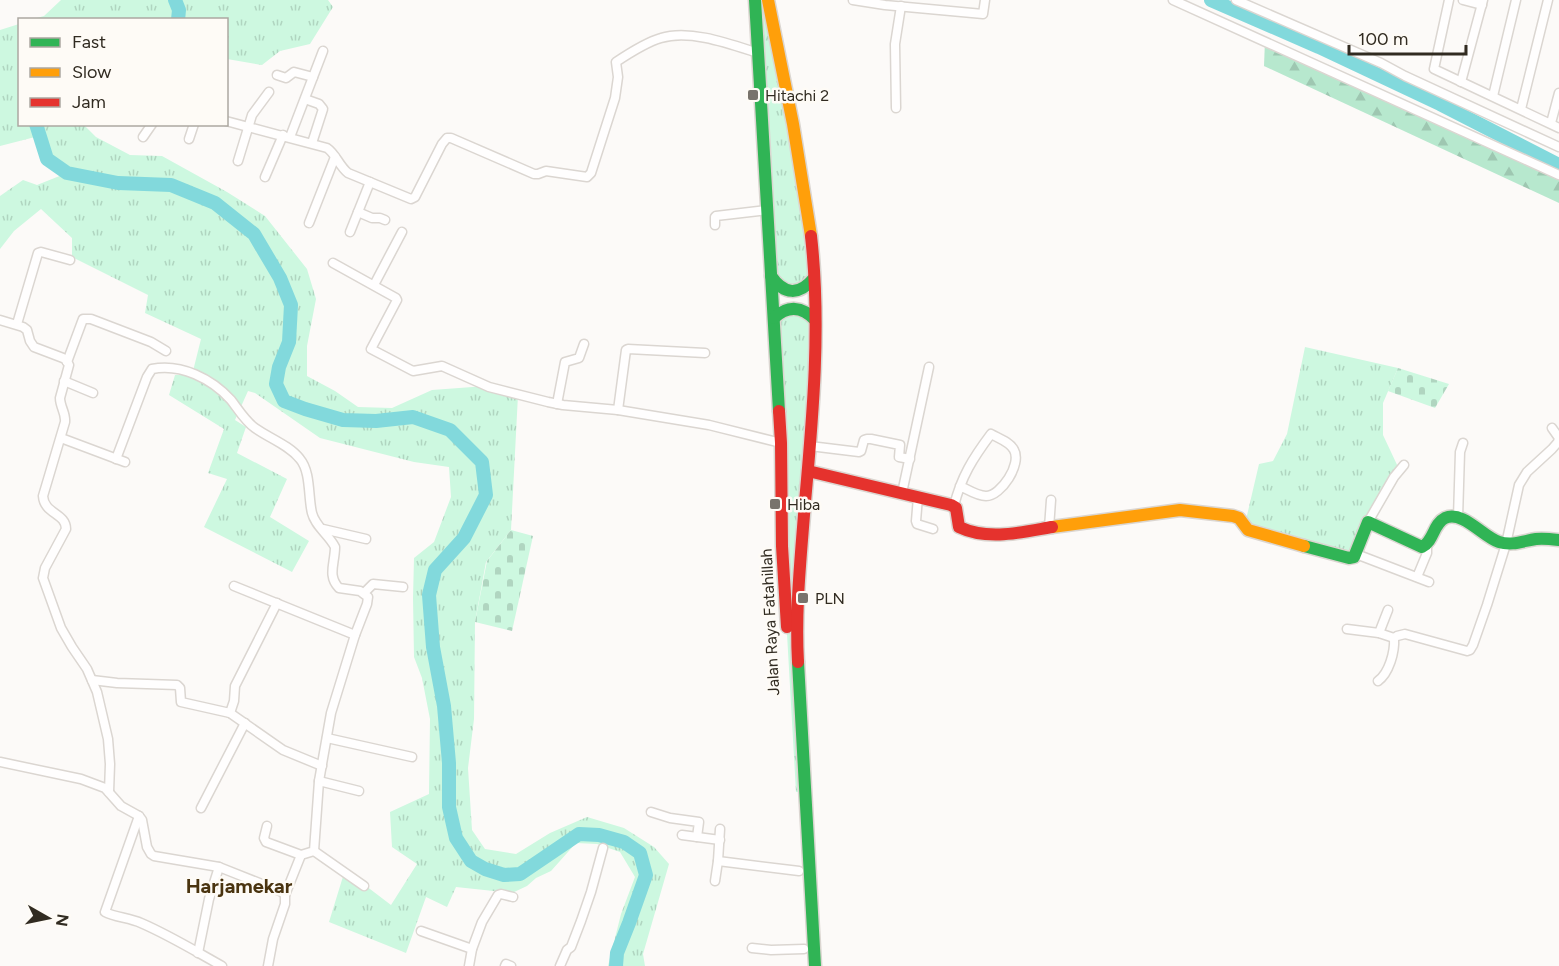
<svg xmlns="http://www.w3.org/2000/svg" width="1559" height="966" viewBox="0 0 1559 966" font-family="Figtree,sans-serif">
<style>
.grass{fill:url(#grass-tufts)}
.forest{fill:url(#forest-firs)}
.cemetery{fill:url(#cemetery-stones)}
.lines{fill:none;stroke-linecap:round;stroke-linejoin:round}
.river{stroke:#82d9dc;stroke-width:14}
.street-casing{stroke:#dbd6d1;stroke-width:11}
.fast-casing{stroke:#dbd6d1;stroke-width:15}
.slow-casing{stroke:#dbd6d1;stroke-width:15}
.jam-casing{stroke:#dbd6d1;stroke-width:15}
.street{stroke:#fffefe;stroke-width:8}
.fast{stroke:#30b455;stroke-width:12}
.slow{stroke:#ff9f0a;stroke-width:12}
.jam{stroke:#e5322d;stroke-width:12}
.poi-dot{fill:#78736c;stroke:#fefbf6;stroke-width:2}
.labels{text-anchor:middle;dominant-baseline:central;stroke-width:5;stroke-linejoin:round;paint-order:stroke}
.poi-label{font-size:16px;fill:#312b21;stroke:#fefbf6;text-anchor:start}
.street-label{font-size:16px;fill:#312b21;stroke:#fefbf6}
.quarter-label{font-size:20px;font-weight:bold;fill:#4a3410;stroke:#fefbf6}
</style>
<defs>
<pattern id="grass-tufts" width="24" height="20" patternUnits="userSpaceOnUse" patternTransform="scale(1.5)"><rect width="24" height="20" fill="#cdf8e0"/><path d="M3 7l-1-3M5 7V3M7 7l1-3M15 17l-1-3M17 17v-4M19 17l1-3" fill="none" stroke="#b0d5c0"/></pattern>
<pattern id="forest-firs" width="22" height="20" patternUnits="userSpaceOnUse" patternTransform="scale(1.5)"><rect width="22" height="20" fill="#b7e8ce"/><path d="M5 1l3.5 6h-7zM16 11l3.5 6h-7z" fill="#9ec7b1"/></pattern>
<pattern id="cemetery-stones" width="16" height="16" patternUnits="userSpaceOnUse" patternTransform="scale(1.5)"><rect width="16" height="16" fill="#cdf8e0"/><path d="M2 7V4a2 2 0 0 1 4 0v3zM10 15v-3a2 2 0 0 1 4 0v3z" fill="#b0d5c0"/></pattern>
</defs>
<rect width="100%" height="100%" fill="#fcfaf8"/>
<g class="grass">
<polygon points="61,0 328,0 333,7 310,44 280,51 262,65 227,59 226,20 33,19 44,16"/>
<polygon points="755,0 768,0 814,263 803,289 774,283"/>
<polygon points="19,24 20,124 84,125 96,137 130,155 162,156 227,192 265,216 307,269 316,299 307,346 307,376 335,391 358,407 392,408 432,390 486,386 518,395 511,530 486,562 475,622 474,719 468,768 472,830 485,849 516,854 550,833 587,817 624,828 654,847 669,864 643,954 645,966 608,966 621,914 635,877 620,852 597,844 576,843 551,871 536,878 527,886 512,893 456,887 447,907 426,897 406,953 329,922 345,870 391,905 417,864 392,847 390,812 429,794 430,719 422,678 414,657 413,598 414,558 434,542 451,497 449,467 414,462 320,438 255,393 248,391 235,420 246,427 237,453 287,479 270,517 309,541 292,572 204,527 227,479 208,473 224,429 169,395 175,375 192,375 201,339 145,313 148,295 72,257 72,238 41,209 14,231 0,249 0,196 23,180 37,185 67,173 47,159 39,136 0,146 0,30"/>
<polygon points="779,313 811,314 797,597 805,792 796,792 782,546"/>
<polygon points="1305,347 1398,368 1383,403 1383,435 1399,469 1376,511 1357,559 1325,551 1323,558 1255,538 1245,524 1259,464 1273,461 1287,434"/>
</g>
<polygon class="forest" points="1265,40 1559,178 1559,203 1264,66"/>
<g class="cemetery">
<polygon points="1398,368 1449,384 1435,408 1388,391"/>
<polygon points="511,530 533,536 512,631 475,622 487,561"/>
</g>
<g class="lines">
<g class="river">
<polyline points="175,0 179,10 178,20"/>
<polyline points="1211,0 1319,47 1440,104 1559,165"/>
<polyline points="36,124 47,159 67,173 118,183 171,185 215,203 254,234 280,278 291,305 289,342 279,367 276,384 284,401 305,409 343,420 376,421 413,417 450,430 482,462 486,495 464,538 435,570 429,595 433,647 444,706 449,763 449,807 456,838 471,861 485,869 504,875 520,874 579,834 599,835 624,842 640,853 646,875 629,923 617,953 616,966"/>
</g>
<defs>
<g id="street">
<polyline points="853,0 885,5 983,14 985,0"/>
<polyline points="1173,0 1559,175"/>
<polyline points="1236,0 1381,63 1405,76 1559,147"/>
<polyline points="1449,0 1434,69 1559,128"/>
<polyline points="1463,0 1482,5"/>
<polyline points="277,75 286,78 294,72 313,77"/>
<polyline points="1461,82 1483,0"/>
<polyline points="1493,96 1516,0"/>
<polyline points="305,99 319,104 323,109 312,143"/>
<polyline points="896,108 895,44 901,6"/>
<polyline points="1521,109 1548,0"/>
<path d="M226,121L327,148C336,154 339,166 348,173L411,199L415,197L442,144L447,138H451L534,174H538L546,171L587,177L591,173L615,98L618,77L616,62C628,54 647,42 661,38C690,29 730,44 758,53"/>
<polyline points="1551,123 1559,93"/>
<polyline points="143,137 152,124"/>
<polyline points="290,137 323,51"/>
<polyline points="189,139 194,124"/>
<polyline points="238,161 252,115 269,92"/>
<polyline points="265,177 283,135"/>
<polyline points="358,212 372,218 380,218 385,220"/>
<polyline points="309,223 335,157"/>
<polyline points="715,225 715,217 716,216 767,210"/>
<polyline points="350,232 370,182"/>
<polyline points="333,263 396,298 397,300 371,349 413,371 442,366 489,387 548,402 563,405 618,410 709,425 781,443"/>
<polyline points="374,285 402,232"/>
<path d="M0,320L23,327L27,330L30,341L34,347L63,358L66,360L69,365L60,398C60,407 66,413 65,422L43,496C44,514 66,513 66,529L45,568L43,578L61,628L72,647L87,669L97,692L108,739L110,764L109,792"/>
<polyline points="17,324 38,253 41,252 70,260"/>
<polyline points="67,362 83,319 91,319 151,342 166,351"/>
<polyline points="64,381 93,393"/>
<polyline points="557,404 565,362 579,358 584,344"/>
<polyline points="618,410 626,350 628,349 705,353"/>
<polyline points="61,438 125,462"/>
<polyline points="810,446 859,452 861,451 864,440 867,439 871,439 900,445 899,457 910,459"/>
<path d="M116,459L147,377L152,369C181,363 212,379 231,400C238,409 245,421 255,428C269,438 289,445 300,459C311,472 308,497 312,513C315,526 329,535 335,547C335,563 327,576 339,588L360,591L368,597L367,604L355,635L331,713L319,781L314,851L301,855L285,895"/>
<polyline points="902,493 929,367"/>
<polyline points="918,497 916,521 917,524 933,529"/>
<path d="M954,506C961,477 973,458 991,434C998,438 1010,442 1014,450C1022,464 1001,496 986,496C977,496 967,489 960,486"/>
<polyline points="1458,518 1460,452 1463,443"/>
<polyline points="1368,522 1394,477 1404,465"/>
<polyline points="1049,528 1051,500"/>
<polyline points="323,529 366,539"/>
<polyline points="1356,554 1429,582"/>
<polyline points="1417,577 1427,553 1427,545"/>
<polyline points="234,586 355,635"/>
<polyline points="364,593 373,584 403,587"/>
<path d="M1347,629L1379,633L1394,638C1395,652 1389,673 1378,681"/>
<polyline points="1379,633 1388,610"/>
<polyline points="1394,638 1397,636 1405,634 1467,651 1470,650 1473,645 1487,605 1506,544 1519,485 1527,472 1552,449 1558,442 1559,438 1552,428"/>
<polyline points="92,680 117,683 177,685 180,688 181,702 230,713 283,750 322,766"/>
<polyline points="230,713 234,701 235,686 277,603"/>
<polyline points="327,738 412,757"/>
<polyline points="0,762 81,779 105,788 121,806 139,816 142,820 147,847 151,854 154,856 219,867 282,892 285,895 285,904 273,939 268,966"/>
<polyline points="319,781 359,791"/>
<polyline points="201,808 245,723"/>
<polyline points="651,812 670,818 699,822 697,837"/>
<path d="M139,816L105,912C114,917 130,918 141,923C169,935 195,951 222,966"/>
<polyline points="267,826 264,838 266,842 301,855"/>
<polyline points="682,835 720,840"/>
<polyline points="314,851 364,886"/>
<polyline points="718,861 799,871"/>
<polyline points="715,881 718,861 720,829"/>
<polyline points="421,931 472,949"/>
<polyline points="752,948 771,950 804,949"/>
<polyline points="198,953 209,899 219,867"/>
<polyline points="469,966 472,949 482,922 498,895 501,894 513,897"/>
<polyline points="505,966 506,964 511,966"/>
<polyline points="560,966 567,950 571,947 581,921 591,892 603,848"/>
</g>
<g id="fast">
<polyline points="755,0 779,411"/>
<path d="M771,276C784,295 799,296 814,278"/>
<path d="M774,318C788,305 802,306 815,320"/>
<path d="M1304,546L1349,558L1354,557L1368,522L1422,547C1434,541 1433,524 1445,518C1463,510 1483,537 1499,542C1512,546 1523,541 1536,539C1543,538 1551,539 1559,540"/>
<polyline points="798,662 815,966"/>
</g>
<g id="slow">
<polyline points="768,0 793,124 811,236"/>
<polyline points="1052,527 1180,510 1233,516 1239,518 1248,530 1304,546"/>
</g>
<g id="jam">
<polyline points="779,411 781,443 782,546 787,627"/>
<path d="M808,471L951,505L956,508L959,527C988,541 1023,532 1052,527"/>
<path d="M798,662C795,608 801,556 805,502C813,414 821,324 811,236"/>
</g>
</defs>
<use href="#street" class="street-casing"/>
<use href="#fast" class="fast-casing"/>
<use href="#slow" class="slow-casing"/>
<use href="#jam" class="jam-casing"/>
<use href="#street" class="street"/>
<use href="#fast" class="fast"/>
<use href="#slow" class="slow"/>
<use href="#jam" class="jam"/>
</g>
<g class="poi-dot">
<rect x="747" y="89" width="12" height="12" rx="3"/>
<rect x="769" y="498" width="12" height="12" rx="3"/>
<rect x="797" y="592" width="12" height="12" rx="3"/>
</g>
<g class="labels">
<g class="poi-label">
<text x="765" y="95">Hitachi 2</text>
<text x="787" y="504">Hiba</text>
<text x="815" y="598">PLN</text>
</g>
<g class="street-label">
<text transform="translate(770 622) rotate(-93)">Jalan Raya Fatahillah</text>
</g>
<g class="quarter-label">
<text x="239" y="886">Harjamekar</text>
</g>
</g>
<rect x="18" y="18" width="210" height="108" fill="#fefbf6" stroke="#aca8a1" stroke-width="1.5"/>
<rect x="30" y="38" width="30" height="9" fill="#30b455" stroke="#aca8a1" stroke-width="1.5"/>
<text x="72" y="48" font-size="18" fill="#312b21">Fast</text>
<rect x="30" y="68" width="30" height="9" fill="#ff9f0a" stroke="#aca8a1" stroke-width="1.5"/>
<text x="72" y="78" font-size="18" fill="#312b21">Slow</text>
<rect x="30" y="98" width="30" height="9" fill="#e5322d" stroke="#aca8a1" stroke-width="1.5"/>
<text x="72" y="108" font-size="18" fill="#312b21">Jam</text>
<g transform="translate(48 918) rotate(99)" stroke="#fefbf6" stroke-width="4.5" paint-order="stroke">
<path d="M0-4.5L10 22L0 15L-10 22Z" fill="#312b21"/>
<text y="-9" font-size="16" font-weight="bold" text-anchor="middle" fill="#312b21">N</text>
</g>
<path d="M1349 45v9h117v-9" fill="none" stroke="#312b21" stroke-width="3"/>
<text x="1358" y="45" font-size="18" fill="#312b21" stroke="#fefbf6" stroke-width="4.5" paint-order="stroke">100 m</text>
</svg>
